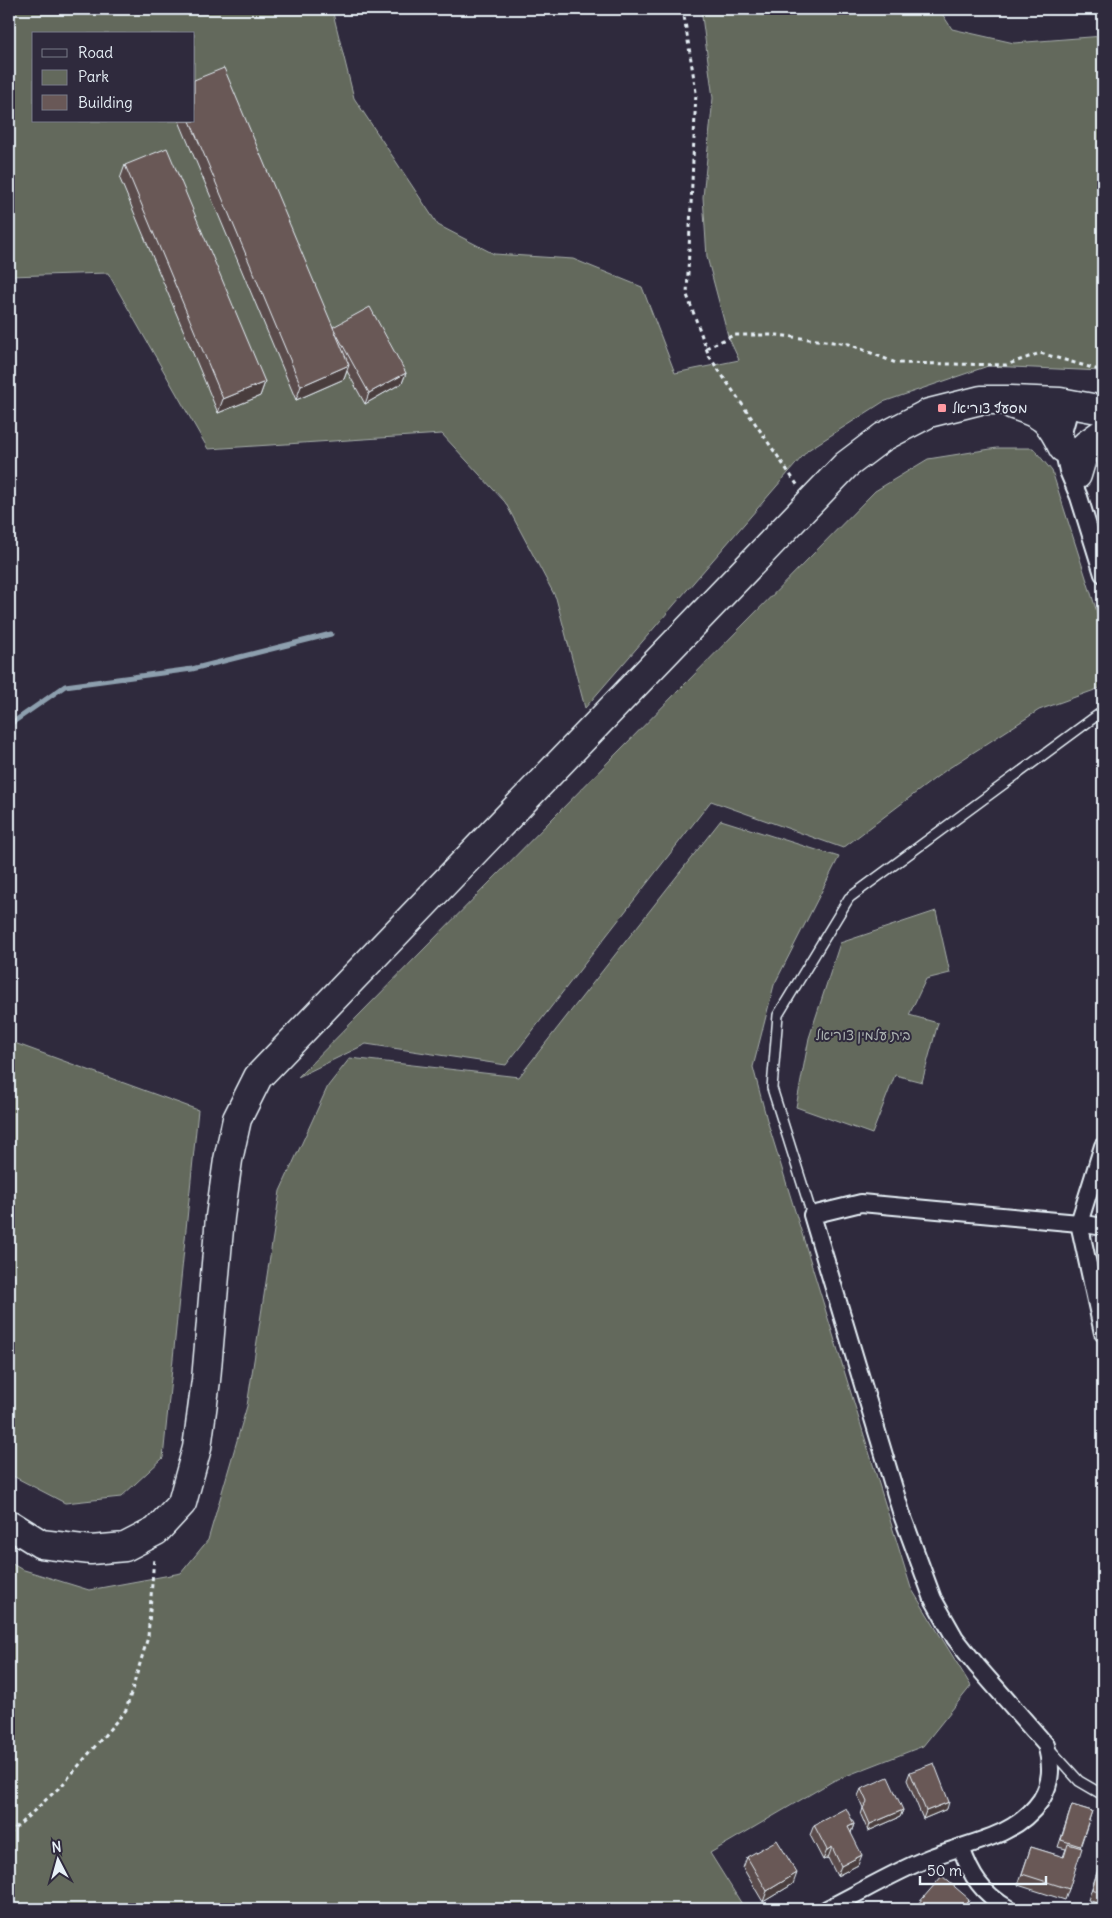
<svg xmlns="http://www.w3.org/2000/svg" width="1112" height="1918" viewBox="0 0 1112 1918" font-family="Delius,'Playpen Sans Hebrew',sans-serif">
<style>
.green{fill:#63695c;stroke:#a6adaa;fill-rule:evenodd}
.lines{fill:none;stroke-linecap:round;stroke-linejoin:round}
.stream{stroke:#8d9fae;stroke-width:5}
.lane-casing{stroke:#e8f1f8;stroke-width:12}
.street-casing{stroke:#e8f1f8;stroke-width:20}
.highway-casing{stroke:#e8f1f8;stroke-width:31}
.path{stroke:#e8f1f8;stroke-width:3;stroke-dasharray:4 4;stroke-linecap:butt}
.lane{stroke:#2f2a3d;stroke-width:9}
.street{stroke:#2f2a3d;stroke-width:16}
.highway{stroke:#2f2a3d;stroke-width:28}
.wall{fill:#5a4c4b;stroke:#e8f1f8}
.shaded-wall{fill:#4a3e3d;stroke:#e8f1f8}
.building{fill:#695857;stroke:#e8f1f8}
.poi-dot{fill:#ff9aa2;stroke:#2f2a3d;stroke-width:2}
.labels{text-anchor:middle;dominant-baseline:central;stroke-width:4;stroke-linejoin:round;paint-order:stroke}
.poi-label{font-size:14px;fill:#e8f1f8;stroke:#2f2a3d;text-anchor:start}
.park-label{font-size:14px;fill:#acb4b2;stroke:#2f2a3d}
</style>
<rect width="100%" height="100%" fill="#2f2a3d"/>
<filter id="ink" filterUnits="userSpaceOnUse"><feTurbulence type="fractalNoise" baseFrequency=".02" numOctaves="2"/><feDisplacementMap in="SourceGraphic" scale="10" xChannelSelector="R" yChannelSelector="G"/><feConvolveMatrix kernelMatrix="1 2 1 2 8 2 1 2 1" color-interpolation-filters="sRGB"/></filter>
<g filter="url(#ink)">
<g class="green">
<path d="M9,9H332L354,98L438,225L494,254L573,259L642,287L675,373L739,360L728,336L707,257L703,197L713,98L701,9H939L952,29L1014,43L1103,36V371L988,366L883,402L808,450L585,708L556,598L505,502L442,434L208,449L108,273L9,276ZM34,34H194V121H34Z"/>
<polygon points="997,448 1033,448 1052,471 1103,631 1103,687 1039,710 946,770 843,848 711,801 506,1065 366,1044 298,1077 875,491 928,459"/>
<polygon points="721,820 839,857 774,985 753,1067 767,1120 911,1588 971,1686 923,1746 833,1781 710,1853 745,1909 9,1909 9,1562 21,1569 89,1590 181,1573 208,1540 247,1406 280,1191 328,1086 350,1058 519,1077"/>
<polygon points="936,911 950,973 926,979 909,1015 938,1023 922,1082 895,1075 872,1134 796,1107 809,1038 840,943"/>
<polygon points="9,1041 198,1110 163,1458 121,1497 65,1503 9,1474"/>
</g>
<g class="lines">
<polyline class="stream" points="9,725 65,686 192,669 331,634"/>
<defs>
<g id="lane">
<polyline points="812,1215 772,1088 778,1015 849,898 1103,711"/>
<polyline points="1049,1748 1079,1781 1103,1795"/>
</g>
<g id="street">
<polyline points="1071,404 1064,429 1063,448 1068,471 1079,497 1103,574"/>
<polyline points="1103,1146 1079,1223 1103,1333"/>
<path d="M961,1847C971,1877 982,1893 1009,1909"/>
<path d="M827,1909C861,1892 894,1872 929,1858C969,1842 1015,1838 1041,1800C1052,1782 1052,1765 1046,1745L977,1666L955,1638L933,1599L902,1515L812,1215L861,1203L1079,1223L1103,1227"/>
</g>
<g id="highway">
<path d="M1013,405C1044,415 1049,419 1063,448"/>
<polyline points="1077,475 1086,445 1103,433"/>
<polyline points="9,1524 41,1544 91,1550 125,1547 156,1531 182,1503 197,1448 206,1380 220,1217 228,1160 237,1119 258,1077 846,465 883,437 929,413 981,400 1011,400 1060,402 1103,410"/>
</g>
</defs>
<use href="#lane" class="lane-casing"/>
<use href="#street" class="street-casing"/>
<use href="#highway" class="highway-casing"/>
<g class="path">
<polyline points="683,9 696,92 687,295 709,356 798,486"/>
<polyline points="706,348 734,335 778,335 849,344 896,363 1006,365 1040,353 1103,371"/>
<polyline points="9,1834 63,1784 126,1710 148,1637 154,1557"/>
</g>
<use href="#lane" class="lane"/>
<use href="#street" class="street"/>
<use href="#highway" class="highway"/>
</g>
<g class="wall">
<polygon points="179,121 194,121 333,327 406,373 402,383 365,404 347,371 344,379 296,400"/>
<polygon points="125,165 265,382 260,396 218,413 120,179"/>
<polygon points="910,1772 947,1809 923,1819 907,1780"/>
<polygon points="861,1789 903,1810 900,1817 868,1831 861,1815 863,1808 858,1796"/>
<polygon points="1072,1805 1092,1811 1080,1848 1069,1889 1065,1900 1018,1885 1031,1847 1063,1857 1066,1849 1058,1847"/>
<polygon points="854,1824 851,1833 858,1865 837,1876 828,1858 823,1860 810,1835 814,1825"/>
<polygon points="1103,1854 1103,1905 1088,1900"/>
<polygon points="747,1857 793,1884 763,1902 743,1868"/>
<polygon points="917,1905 966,1906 963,1909 916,1909"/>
</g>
<g class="shaded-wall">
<polygon points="349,365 344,379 296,400 301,386"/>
<polygon points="406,373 402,383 365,404 369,393"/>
<polygon points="265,382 260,396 218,413 223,399"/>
<polygon points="949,1802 947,1809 923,1819 926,1811"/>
<polygon points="903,1810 900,1817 868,1831 870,1824"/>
<polygon points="854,1824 850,1835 848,1827"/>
<polygon points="832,1847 828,1858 823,1860 827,1850"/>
<polygon points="862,1855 858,1865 837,1876 841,1866"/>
<polygon points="797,1873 793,1884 763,1902 767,1891"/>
<polygon points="969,1899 966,1906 963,1909 959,1909"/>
</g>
<g class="building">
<polygon points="224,68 349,365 301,386 190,121 194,121 194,80"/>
<polygon points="167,148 265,382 223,399 125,165"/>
<polygon points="370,307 406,373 369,393 336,333 333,327"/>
<polygon points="934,1763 949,1802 926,1811 910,1772"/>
<polygon points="888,1777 903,1810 870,1824 863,1808 867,1802 861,1789"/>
<polygon points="1072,1805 1092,1811 1080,1846 1061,1840"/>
<polygon points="846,1808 854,1824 848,1827 862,1855 841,1866 832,1847 827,1850 814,1825"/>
<polygon points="777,1840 797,1873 767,1891 747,1857"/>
<polygon points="1068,1844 1082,1848 1069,1889 1022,1874 1031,1847 1064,1857"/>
<polygon points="1103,1855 1103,1893 1092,1889"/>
<polygon points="942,1876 969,1899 959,1909 956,1909 953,1907 952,1909 923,1909 917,1905"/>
<polygon points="897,1904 900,1909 889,1909"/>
</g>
</g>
<rect class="poi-dot" x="937" y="403" width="10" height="10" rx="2.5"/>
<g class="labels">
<g class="poi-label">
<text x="952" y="408">מסעף צוריאל</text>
</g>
<g class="park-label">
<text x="863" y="1035">בית עלמין צוריאל</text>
</g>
</g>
<rect width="1112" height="1918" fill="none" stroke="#2f2a3d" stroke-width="30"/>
<rect x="15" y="15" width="1082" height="1888" fill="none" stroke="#e8f1f8" stroke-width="2" filter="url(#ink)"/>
<rect x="32" y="32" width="162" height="90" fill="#2f2a3d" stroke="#797a88"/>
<rect x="42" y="49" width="25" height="8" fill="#2f2a3d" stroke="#797a88"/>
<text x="78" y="58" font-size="15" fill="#e8f1f8">Road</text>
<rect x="42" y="70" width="25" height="15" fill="#63695c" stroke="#797a88"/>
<text x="78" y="82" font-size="15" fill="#e8f1f8">Park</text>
<rect x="42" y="95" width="25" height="15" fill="#695857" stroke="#797a88"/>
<text x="78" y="108" font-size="15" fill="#e8f1f8">Building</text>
<g transform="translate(58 1860) rotate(354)" stroke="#2f2a3d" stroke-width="4" paint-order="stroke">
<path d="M0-4L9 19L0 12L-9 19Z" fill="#e8f1f8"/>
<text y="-8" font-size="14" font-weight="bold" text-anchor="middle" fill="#e8f1f8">N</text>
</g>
<path d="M920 1876v8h126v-8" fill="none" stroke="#e8f1f8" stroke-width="2.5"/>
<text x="927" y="1876" font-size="15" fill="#e8f1f8" stroke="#2f2a3d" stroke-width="4" paint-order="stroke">50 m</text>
</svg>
